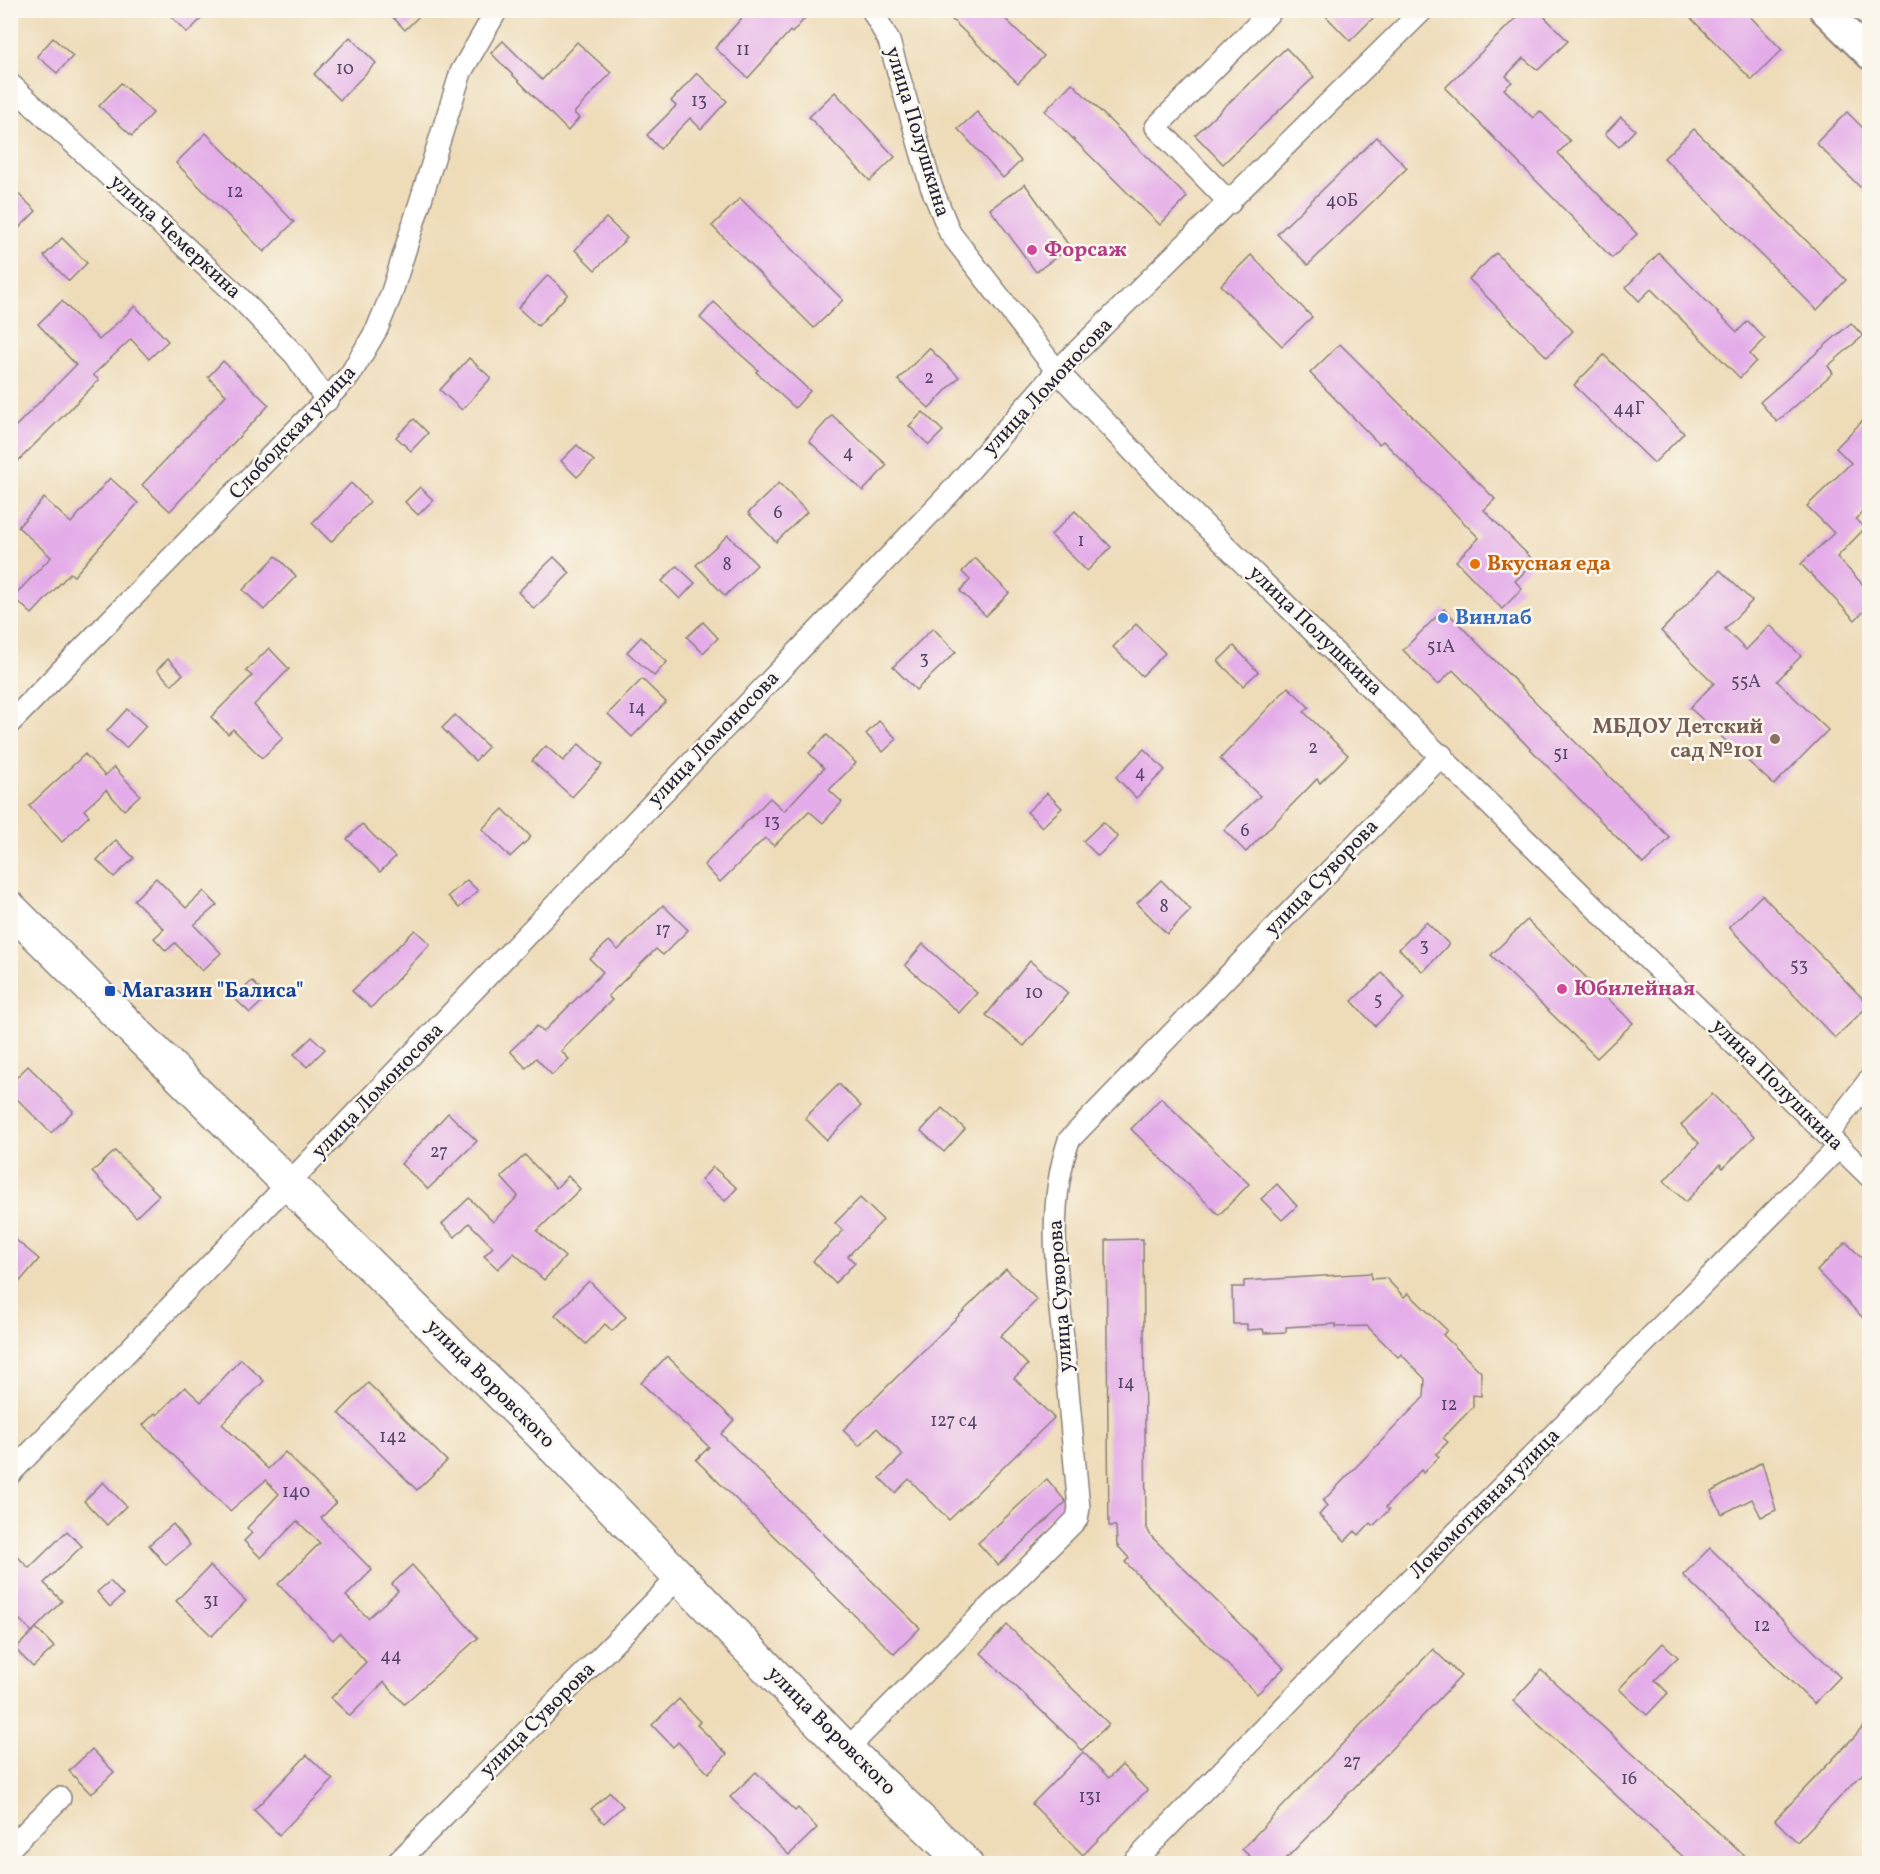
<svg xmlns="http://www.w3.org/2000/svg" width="1880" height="1874" viewBox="0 0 1880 1874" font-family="Vollkorn,serif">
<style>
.building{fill:#e4ade9}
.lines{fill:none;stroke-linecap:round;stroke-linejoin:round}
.minor-casing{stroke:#887f7a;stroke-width:24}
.secondary-casing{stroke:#887f7a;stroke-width:32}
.primary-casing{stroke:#887f7a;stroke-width:36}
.minor{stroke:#fff;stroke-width:21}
.secondary{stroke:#fff;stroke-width:28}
.primary{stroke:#fff;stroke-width:33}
.hotel-dot{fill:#d1479c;stroke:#fbf7ec;stroke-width:2}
.food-dot{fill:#e8710a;stroke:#fbf7ec;stroke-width:2}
.shop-dot{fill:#3f7fe0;stroke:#fbf7ec;stroke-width:2}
.education-dot{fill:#8d6e63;stroke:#fbf7ec;stroke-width:2}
.transit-dot{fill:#1a4fb4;stroke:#fbf7ec;stroke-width:2}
.labels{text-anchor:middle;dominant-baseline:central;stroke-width:5;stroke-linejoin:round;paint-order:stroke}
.number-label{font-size:18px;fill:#524566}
.street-label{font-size:21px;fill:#22223b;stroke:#fbf7ec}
.hotel-label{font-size:21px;font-weight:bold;fill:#b23c85;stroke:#fbf7ec;text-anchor:start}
.food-label{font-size:21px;font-weight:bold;fill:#c56008;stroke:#fbf7ec;text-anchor:start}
.shop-label{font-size:21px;font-weight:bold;fill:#366cbe;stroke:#fbf7ec;text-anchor:start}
.education-label{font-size:21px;font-weight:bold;fill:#785e54;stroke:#fbf7ec;text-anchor:end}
.transit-label{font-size:21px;font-weight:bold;fill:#164399;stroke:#fbf7ec;text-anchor:start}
</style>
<rect width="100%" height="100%" fill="#fbf7ec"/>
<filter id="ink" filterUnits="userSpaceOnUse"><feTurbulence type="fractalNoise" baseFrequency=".0167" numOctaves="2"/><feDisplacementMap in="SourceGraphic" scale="12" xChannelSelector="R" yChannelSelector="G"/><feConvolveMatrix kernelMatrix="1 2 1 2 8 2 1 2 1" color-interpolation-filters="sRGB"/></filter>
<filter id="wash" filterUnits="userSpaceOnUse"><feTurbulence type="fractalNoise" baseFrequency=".008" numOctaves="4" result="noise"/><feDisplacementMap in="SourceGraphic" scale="24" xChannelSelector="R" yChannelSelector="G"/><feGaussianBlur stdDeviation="1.35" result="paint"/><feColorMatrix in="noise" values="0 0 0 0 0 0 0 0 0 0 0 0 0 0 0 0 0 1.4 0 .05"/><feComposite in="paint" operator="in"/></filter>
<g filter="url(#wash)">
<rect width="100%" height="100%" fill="#eedcb9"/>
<g id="blocks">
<g class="building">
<polygon points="165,10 210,10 187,33"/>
<polygon points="386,10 425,10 405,30"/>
<polygon points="749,10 812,10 792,33 790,31 748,78 715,48"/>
<polygon points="942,10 996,10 1044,56 1018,83"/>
<polygon points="1320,10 1381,10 1350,41"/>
<polygon points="1524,10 1538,10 1568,41 1538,70 1523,58 1506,76 1512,82 1504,89 1533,118 1540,111 1570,141 1558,153 1637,234 1612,258 1445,88"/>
<polygon points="1683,10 1744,10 1782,50 1752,80"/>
<polygon points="350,37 376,63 340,100 314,74"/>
<polygon points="53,38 73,56 57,73 37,56"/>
<polygon points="503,41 542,80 577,42 611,73 574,113 579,118 568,131 491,53"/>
<polygon points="1286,48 1314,77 1223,164 1195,135"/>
<polygon points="697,73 727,101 701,129 690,118 660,149 647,135 676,106 671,101"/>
<polygon points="121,83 153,113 132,136 99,106"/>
<polygon points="1072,83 1187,197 1160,225 1045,111"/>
<polygon points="835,92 895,157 870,181 809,117"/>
<polygon points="977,112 1021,161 1003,178 958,129"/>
<polygon points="1847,112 1869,134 1869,196 1816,143"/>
<polygon points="1621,117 1635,130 1619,147 1605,134"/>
<polygon points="1694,129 1846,280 1817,310 1664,158"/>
<polygon points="206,133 294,222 264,252 176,163"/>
<polygon points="1377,137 1407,168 1308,265 1277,234"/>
<polygon points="1025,184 1070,247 1036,272 990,209"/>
<polygon points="10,186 36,211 10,237"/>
<polygon points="740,198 843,300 814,328 712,226"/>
<polygon points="606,218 627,238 595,270 575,250"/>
<polygon points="62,238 87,263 69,281 44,256"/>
<polygon points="1496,253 1573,331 1547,357 1469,279"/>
<polygon points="1659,253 1737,332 1748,321 1765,339 1750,354 1756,361 1740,378 1651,289 1639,301 1626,287"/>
<polygon points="1251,255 1312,317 1282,346 1221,285"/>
<polygon points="548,275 568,294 538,326 518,308"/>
<polygon points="62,301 99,340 135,306 168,341 149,359 131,339 93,375 99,380 10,469 10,432 76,365 38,324"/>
<polygon points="714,302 810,391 795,408 756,372 758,370 700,318"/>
<polygon points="1851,323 1863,336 1828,366 1833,373 1777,422 1760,402"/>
<polygon points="1340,344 1495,499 1484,510 1535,562 1515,581 1522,589 1502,609 1456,561 1479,538 1383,441 1379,444 1310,373"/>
<polygon points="929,348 959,377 929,408 898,380"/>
<polygon points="1604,355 1684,433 1654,463 1574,385"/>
<polygon points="469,358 491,378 462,410 440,390"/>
<polygon points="223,361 269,405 170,511 142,485 226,395 208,377"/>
<polygon points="923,412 943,431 929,445 909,426"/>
<polygon points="1869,414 1869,505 1856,519 1865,528 1837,557 1869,591 1869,606 1855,620 1801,564 1834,533 1807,506 1851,463 1836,448"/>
<polygon points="832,415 887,465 863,491 809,441"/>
<polygon points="414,419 428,433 411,451 396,437"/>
<polygon points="577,445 594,461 577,477 561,461"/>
<polygon points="110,478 138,503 74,576 70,573 32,614 13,597 51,557 18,527 44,498 71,523"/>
<polygon points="351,483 370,502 331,542 312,523"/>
<polygon points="779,483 807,512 776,542 748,513"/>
<polygon points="420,487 433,500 418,515 405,502"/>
<polygon points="1075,511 1111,547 1087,571 1051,535"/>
<polygon points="728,535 757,565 725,596 696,565"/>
<polygon points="276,556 296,576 264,610 243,590"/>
<polygon points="554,557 570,573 534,609 518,592"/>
<polygon points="975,558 1009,593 986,616 960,591 970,580 962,572"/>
<polygon points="677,566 695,583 680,599 662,581"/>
<polygon points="1720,570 1752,601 1725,629 1746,650 1770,625 1801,656 1777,681 1828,730 1774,785 1690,708 1714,683 1661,631"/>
<polygon points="1444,609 1670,838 1643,864 1453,670 1438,685 1403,650"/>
<polygon points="703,622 718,638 703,653 687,637"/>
<polygon points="1136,624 1165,653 1142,676 1113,647"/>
<polygon points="933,628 956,652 916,690 893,667"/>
<polygon points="641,637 667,662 654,676 627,652"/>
<polygon points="1234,646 1258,672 1243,686 1218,661"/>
<polygon points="269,648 289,669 254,705 283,738 262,758 233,729 228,734 211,717 252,676 246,671"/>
<polygon points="168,659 183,674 172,685 157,670"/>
<polygon points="642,679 666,702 632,737 608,714"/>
<polygon points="1288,687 1309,707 1304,712 1348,755 1320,783 1317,779 1246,852 1224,830 1260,796 1220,759"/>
<polygon points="127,709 146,726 126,748 107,731"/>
<polygon points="455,715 488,747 475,761 442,728"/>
<polygon points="879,721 897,739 883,752 866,734"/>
<polygon points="827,735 856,763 829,790 842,802 823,823 809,811 774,846 765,838 720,882 704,865 770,798 784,811 824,768 809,753"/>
<polygon points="579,744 602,765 572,797 532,761 546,746 563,761"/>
<polygon points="1144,749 1165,770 1136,798 1116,777"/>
<polygon points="85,754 105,776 114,767 140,795 124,810 106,790 84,810 89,816 62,842 29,806"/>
<polygon points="1047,793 1062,808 1042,827 1027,812"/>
<polygon points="503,809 531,837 510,857 482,829"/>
<polygon points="1103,822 1118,837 1098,856 1083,841"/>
<polygon points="362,824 395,857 380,872 347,839"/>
<polygon points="116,840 134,858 114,877 97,860"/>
<polygon points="156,878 186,908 204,891 217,905 194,925 221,953 202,971 175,943 166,951 154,938 164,929 134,900"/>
<polygon points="467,880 478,891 459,908 448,896"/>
<polygon points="1161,880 1191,910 1167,934 1137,903"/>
<polygon points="1762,895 1869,1005 1835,1038 1729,927"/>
<polygon points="663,905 688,930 663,955 656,949 608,996 612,1000 561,1051 569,1059 552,1075 536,1058 526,1068 510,1051 537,1026 543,1032 603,972 590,959 609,941 618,950"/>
<polygon points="1527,920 1633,1023 1597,1058 1491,955"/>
<polygon points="1426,922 1449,944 1423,972 1399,949"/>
<polygon points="415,930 430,944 371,1008 352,991"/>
<polygon points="923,944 977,993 959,1013 905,965"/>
<polygon points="1030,961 1068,993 1024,1046 986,1015"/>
<polygon points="1382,973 1405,998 1375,1026 1352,1001"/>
<polygon points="252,981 267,997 250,1013 234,998"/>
<polygon points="312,1037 325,1049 307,1067 294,1054"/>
<polygon points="28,1066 73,1111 51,1133 10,1092 10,1084"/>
<polygon points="839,1084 861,1106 827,1140 805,1118"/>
<polygon points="1712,1094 1755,1136 1723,1168 1720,1164 1686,1202 1664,1181 1699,1143 1681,1125"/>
<polygon points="1161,1098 1249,1184 1219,1215 1131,1129"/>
<polygon points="942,1108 965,1129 944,1152 921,1131"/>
<polygon points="448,1113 477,1141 428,1189 401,1164"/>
<polygon points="115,1151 159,1195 136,1217 92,1172"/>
<polygon points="525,1155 556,1188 568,1176 580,1189 537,1231 565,1257 544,1280 514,1253 498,1269 484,1256 493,1247 469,1223 455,1237 442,1224 469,1198 493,1222 518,1196 501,1177"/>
<polygon points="713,1167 737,1188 725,1201 701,1180"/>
<polygon points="1277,1184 1297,1206 1282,1220 1261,1199"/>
<polygon points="860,1198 883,1220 848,1256 855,1263 835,1283 813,1261 843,1231 835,1223"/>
<polygon points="10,1235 39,1259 10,1293"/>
<polygon points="1143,1239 1146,1526 1151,1536 1284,1668 1257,1694 1125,1562 1129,1558 1117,1545 1116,1526 1109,1526 1106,1240"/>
<polygon points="1846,1242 1869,1266 1869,1324 1817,1271"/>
<polygon points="1006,1269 1037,1300 1000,1336 1028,1365 1014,1378 1054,1418 949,1520 909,1479 895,1493 880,1478 903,1455 877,1428 859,1446 843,1430"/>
<polygon points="1371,1273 1371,1279 1386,1278 1404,1297 1408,1293 1447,1330 1443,1335 1481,1372 1481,1396 1473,1395 1473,1407 1443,1438 1448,1442 1436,1454 1439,1457 1423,1473 1421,1470 1397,1495 1386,1507 1389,1510 1373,1526 1370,1523 1359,1535 1355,1531 1345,1541 1319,1515 1327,1506 1323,1501 1424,1397 1425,1379 1401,1354 1398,1357 1367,1326 1336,1327 1336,1324 1302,1326 1286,1327 1286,1332 1264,1333 1263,1329 1247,1330 1247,1324 1233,1324 1232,1287 1244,1287 1244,1281"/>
<polygon points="589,1281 626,1317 612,1331 605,1324 586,1344 555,1315"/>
<polygon points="667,1356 734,1420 721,1434 920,1628 894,1654 696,1460 709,1447 641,1383"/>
<polygon points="241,1359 264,1381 222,1424 268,1469 285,1452 336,1503 321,1518 372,1570 346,1596 368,1618 398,1591 392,1584 412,1565 478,1638 404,1704 384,1682 350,1716 331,1698 366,1662 340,1633 333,1640 278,1584 320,1543 297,1521 261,1558 244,1541 252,1533 247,1528 279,1494 266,1480 230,1511 143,1425 155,1413 157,1415 185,1387 201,1402"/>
<polygon points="368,1383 447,1461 417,1490 339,1413"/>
<polygon points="1762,1462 1776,1510 1761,1517 1752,1499 1722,1514 1711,1492"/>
<polygon points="1047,1479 1066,1502 998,1565 978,1543"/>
<polygon points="103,1482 126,1506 107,1525 84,1501"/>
<polygon points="173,1524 190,1545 166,1565 149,1545"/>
<polygon points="67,1531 82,1546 44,1583 62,1601 32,1632 10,1610 10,1549 29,1568"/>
<polygon points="1710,1548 1840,1677 1814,1704 1683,1575"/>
<polygon points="210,1566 246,1601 212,1636 176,1601"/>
<polygon points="110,1581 123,1595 110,1607 97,1592"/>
<polygon points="1007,1625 1109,1724 1082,1750 981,1653"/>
<polygon points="36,1628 54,1647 33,1667 15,1649"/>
<polygon points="1663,1643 1678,1657 1655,1680 1668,1693 1647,1715 1619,1689"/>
<polygon points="1433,1649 1461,1676 1282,1863 1257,1863 1242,1849"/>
<polygon points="1541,1670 1752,1863 1690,1863 1513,1701"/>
<polygon points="679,1699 700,1722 697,1725 727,1754 708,1773 678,1742 673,1747 652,1725"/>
<polygon points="1869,1721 1869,1767 1797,1842 1775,1820"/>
<polygon points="92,1749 114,1772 91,1794 69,1771"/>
<polygon points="1083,1752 1109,1778 1122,1765 1147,1790 1083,1855 1032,1804"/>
<polygon points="307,1755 333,1780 279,1835 254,1810"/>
<polygon points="756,1772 795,1811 798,1808 817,1828 789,1855 730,1797"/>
<polygon points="610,1792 623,1806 604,1823 591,1809"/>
</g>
</g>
</g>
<g filter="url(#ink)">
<use href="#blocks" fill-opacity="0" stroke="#887f7a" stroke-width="1.5"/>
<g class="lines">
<defs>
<g id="minor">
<polyline points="872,10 889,41 931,186 950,233 1057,371 1181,502 1870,1177"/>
<polyline points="10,84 238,296 295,355 327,401"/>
<polyline points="1230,203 1156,127 1272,10"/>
<polyline points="10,723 350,375 377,329 391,295 461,72 497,10"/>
<polyline points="1827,1135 1870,1079"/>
<polyline points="10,1474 948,495 1057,371 1423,10"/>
<path d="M846,1750L1077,1519L1079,1508C1074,1454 1069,1401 1064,1348C1057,1278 1046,1208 1069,1140L1442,755"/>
<polyline points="10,1848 60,1798"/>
<polyline points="396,1864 680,1576"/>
<polyline points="1132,1864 1321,1669 1839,1147"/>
</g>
<polyline id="secondary" points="1824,10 1870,55"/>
<polyline id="primary" points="10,908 539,1432 841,1744 966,1864"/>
</defs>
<use href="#minor" class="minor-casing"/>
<use href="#secondary" class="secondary-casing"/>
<use href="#primary" class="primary-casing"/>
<use href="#minor" class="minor"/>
<use href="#secondary" class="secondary"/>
<use href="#primary" class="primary"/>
</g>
</g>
<g class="hotel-dot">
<circle cx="1032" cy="250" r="6"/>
<circle cx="1562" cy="989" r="6"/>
</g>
<circle class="food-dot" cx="1475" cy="564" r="6"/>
<circle class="shop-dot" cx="1443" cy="618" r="6"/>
<circle class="education-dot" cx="1775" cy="739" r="6"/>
<rect class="transit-dot" x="104" y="985" width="12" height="12" rx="3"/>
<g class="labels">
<g class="number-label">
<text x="743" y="50">11</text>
<text x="345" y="69">10</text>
<text x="699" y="101">13</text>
<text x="235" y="192">12</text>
<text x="1342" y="201">40Б</text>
<text x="929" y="378">2</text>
<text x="1629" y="409">44Г</text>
<text x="848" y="453">4</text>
<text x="778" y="513">6</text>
<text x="1081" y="541">1</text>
<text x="727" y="565">8</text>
<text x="1441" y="647">51А</text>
<text x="924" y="659">3</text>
<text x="1746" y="682">55А</text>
<text x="637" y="708">14</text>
<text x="1313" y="748">2</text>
<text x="1561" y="754">51</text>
<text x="1140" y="773">4</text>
<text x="772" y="822">13</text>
<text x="1245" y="831">6</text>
<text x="1164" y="907">8</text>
<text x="663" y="930">17</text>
<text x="1424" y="946">3</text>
<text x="1799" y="966">53</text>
<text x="1034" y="993">10</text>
<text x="1378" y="1000">5</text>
<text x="439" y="1152">27</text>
<text x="1126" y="1383">14</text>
<text x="1449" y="1405">12</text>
<text x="954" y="1421">127 с4</text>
<text x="393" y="1437">142</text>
<text x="296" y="1492">140</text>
<text x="211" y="1601">31</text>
<text x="1762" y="1626">12</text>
<text x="391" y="1656">44</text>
<text x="1352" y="1762">27</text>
<text x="1629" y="1779">16</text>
<text x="1090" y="1797">131</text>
</g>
<g class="street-label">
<text transform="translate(917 132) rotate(73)">улица Полушкина</text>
<text transform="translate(175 237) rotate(43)">улица Чемеркина</text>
<text transform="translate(1048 387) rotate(-47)">улица Ломоносова</text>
<text transform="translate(293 433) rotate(-47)">Слободская улица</text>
<text transform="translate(1315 631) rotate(44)">улица Полушкина</text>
<text transform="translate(714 739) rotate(-46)">улица Ломоносова</text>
<text transform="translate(1322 878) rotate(-46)">улица Суворова</text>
<text transform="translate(1777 1085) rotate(45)">улица Полушкина</text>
<text transform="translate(378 1091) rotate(-46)">улица Ломоносова</text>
<text transform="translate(1061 1296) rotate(-94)">улица Суворова</text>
<text transform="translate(490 1384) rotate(45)">улица Воровского</text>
<text transform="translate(1485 1504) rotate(-45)">Локомотивная улица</text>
<text transform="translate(538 1720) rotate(-45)">улица Суворова</text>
<text transform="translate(831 1731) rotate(45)">улица Воровского</text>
</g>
<g class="hotel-label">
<text x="1044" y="250">Форсаж</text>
<text x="1574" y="989">Юбилейная</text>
</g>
<g class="food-label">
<text x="1487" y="564">Вкусная еда</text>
</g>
<g class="shop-label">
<text x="1455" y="618">Винлаб</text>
</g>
<g class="education-label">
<text x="1763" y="727">МБДОУ Детский<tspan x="1763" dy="24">сад №101</tspan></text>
</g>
<g class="transit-label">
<text x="122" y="991">Магазин "Балиса"</text>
</g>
</g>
<rect width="1880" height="1874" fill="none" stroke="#fbf7ec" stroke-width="36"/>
</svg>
